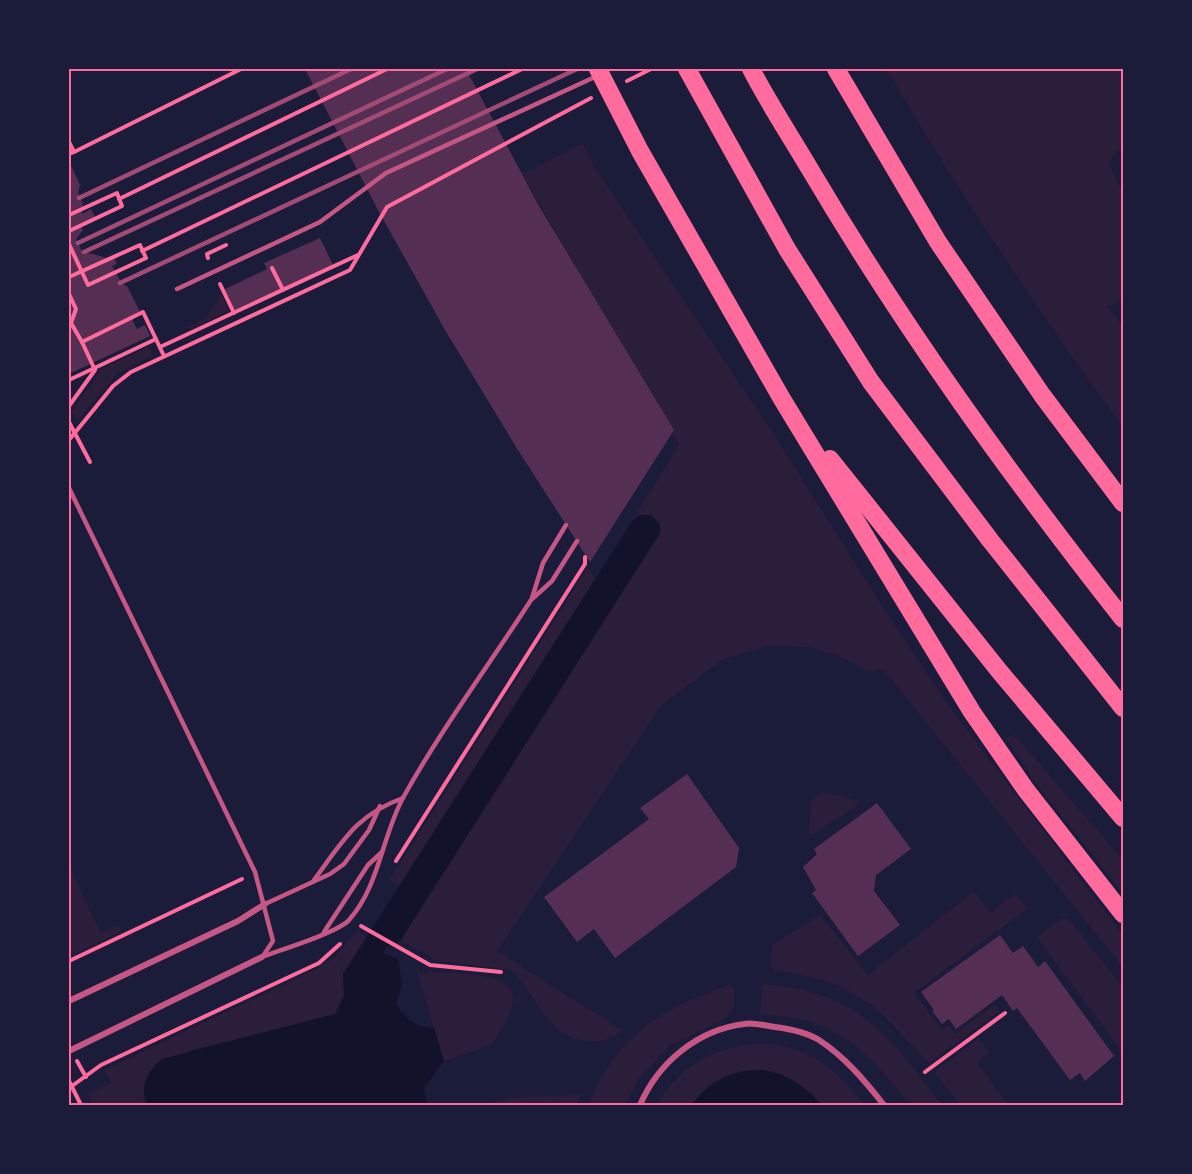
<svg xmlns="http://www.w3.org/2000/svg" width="1192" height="1174" viewBox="0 0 1192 1174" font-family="'PT Serif',serif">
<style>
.green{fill:#2a1e3b}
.water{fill:#12122b}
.building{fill:#542f53}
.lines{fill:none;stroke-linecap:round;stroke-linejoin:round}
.path{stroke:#ff6b9d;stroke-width:4}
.service{stroke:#c65784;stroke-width:4.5}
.minor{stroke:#c65784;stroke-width:6}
.motorway{stroke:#ff6b9d;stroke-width:18}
.rail{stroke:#a44b75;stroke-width:4.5}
.neatline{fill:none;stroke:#ff6b9d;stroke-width:2}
</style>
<rect width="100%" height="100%" fill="#1b1b3a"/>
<g class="green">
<path d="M886,69H1123V149L1116,152L1109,164L1123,193V296L1113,305L1107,306L1123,326V427C1038,311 959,193 886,69Z"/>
<path d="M582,143L600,176L773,433L884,609L951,709L1123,935V967L883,669L869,672L842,657L809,647L769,646L724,659L705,673L660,706L497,951L622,1030C612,1039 602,1043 588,1041C544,1037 539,996 511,970L432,960V957L400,941L660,533L640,515L633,520L679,444L522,174Z"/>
<path d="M221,293L229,311L192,328H181C201,326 213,311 221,293Z"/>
<polygon points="148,347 152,356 117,374 77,421 72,411 102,369"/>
<polygon points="588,567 595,579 399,886 390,879"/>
<polygon points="1014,734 1123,860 1123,894 1036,783 1006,738"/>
<polygon points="823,792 859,801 857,806 812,835 808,833 812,800"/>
<polygon points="69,866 101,933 118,925 121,931 69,957"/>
<path d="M974,891L991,912L1015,894L1028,908L914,993L941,1029L948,1025L955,1034L995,1004L1000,1011L930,1062L926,1061C871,1000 858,984 775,970L771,966L772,945L820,915L868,975Z"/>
<polygon points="1068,918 1123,988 1123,1053 1040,942 1038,936 1061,919"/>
<polygon points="357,930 367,937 343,974 344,996 335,1014 192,1050 143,1096 148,1105 93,1105 87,1094 111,1083 104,1070 320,967 335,957"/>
<path d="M415,965L420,973L427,974L431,972C451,974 520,970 513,1003C510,1016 499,1032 492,1045L444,1061Z"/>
<path d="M765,984C859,992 889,1035 942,1105H911C862,1049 842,1019 763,1015L760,1012L762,987Z"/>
<path d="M729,985L734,987V1007L726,1018L669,1046L638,1080L625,1105H588C618,1035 660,1009 729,985Z"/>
<polygon points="979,1039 990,1053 979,1061 979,1065 1008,1105 960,1105 936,1074 936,1070"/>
<path d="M758,1043C810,1046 832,1066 865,1105C856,1105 830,1108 823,1105C818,1103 802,1086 794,1081C759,1059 715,1071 692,1105H657C684,1062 709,1050 758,1043Z"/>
<polygon points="581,1095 577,1105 487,1105 509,1098"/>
</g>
<g class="water">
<path d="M640,515H651L660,524V533L400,941L386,947L383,953L398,959L402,984L396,1004C407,1020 414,1027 434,1028L444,1061L424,1088L427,1105H148C138,1086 148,1072 162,1059L335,1014L344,996L343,974L633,520Z"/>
<path d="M762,1070C786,1073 806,1087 822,1105H692C709,1080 733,1070 762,1070Z"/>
</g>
<g class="building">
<polygon points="305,69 466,69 539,206 674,430 590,562 516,447 445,330 378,210"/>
<polygon points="69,161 80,185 78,193 83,203 82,214 91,209 95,217 80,224 83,230 76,239 82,251 107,258 113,256 117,264 112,266 122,284 127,286 140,312 101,331 131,317 137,329 145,325 150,336 69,374"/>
<polygon points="320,238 333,265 235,311 225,289 267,269 264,263"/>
<polygon points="687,774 739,848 736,867 615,958 594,929 577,942 544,897 649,819 640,808"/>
<polygon points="877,803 911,849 876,875 874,891 900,925 858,956 812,893 816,890 803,867 817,854 814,849"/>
<polygon points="1000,935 1013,953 1023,946 1038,967 1045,961 1114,1056 1085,1081 1080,1073 1070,1080 1017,1008 1013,1011 1002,995 956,1029 949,1019 942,1024 932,1011 934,1010 921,992"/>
</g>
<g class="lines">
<g class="path">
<polyline points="627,81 651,69"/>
<polyline points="69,142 74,152 69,154"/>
<polyline points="74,152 241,69"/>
<polyline points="119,199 387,69"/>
<polyline points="69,215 117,193 122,206 69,231"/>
<polyline points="69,244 88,285 146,258 140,245 69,277"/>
<polyline points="142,251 522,69"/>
<polyline points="208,258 207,254 226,245"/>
<polyline points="272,268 283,290"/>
<polyline points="220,284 234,313"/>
<polyline points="69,294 76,309 71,323 82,342 143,312 164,356"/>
<polyline points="160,347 358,255"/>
<polyline points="69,380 156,339"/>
<polyline points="69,406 95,370 82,342"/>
<polyline points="69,422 90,462"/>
<polyline points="69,440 113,386 131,372 350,270 387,207 591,98"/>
<polyline points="396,861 585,564 585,557"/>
<polyline points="361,926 430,965 501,972"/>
<polyline points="69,961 242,879"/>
<polyline points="77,1061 86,1077"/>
<polyline points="925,1072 1005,1013"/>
<polyline points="69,1081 81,1105"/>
<polyline points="72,1086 101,1065 319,963 340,944"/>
</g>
<g class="service">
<polyline points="177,289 320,222 386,173 597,76"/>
<polyline points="69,488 255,872 273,941 263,956"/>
<polyline points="532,598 543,563 566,525"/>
<path d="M314,880C343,841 356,815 403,798"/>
<polyline points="265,904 330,874 344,864 369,830 380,806"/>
<polyline points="324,932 368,865 382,852"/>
<path d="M262,957C280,950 339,932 349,920C380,885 382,835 404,796C442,728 489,665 531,600L552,581L577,541"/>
</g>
<g class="minor">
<polyline points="69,1001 238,921 265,904"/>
<polyline points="69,1051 262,957"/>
<path d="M640,1105C658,1063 697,1030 744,1024C753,1022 766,1026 775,1027C790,1029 806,1032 819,1040C845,1057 865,1081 884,1105"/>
</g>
<g class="motorway">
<polyline points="598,69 640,151 782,399 972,712 1026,790 1123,914"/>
<polyline points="687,69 787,249 871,382 990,540 1123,708"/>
<path d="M751,69C769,104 791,137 811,171C905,330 1009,474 1123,619"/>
<polyline points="836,69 938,242 1042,395 1123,503"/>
<polyline points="830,459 1000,672 1123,818"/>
</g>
<g class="rail">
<polyline points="79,198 351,69"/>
<polyline points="78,243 447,69"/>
<polyline points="84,252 477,69"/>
<polyline points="120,283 577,69"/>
</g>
</g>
<rect width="1192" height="1174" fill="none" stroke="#1b1b3a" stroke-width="141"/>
<rect x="70" y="70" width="1052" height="1034" class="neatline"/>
</svg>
